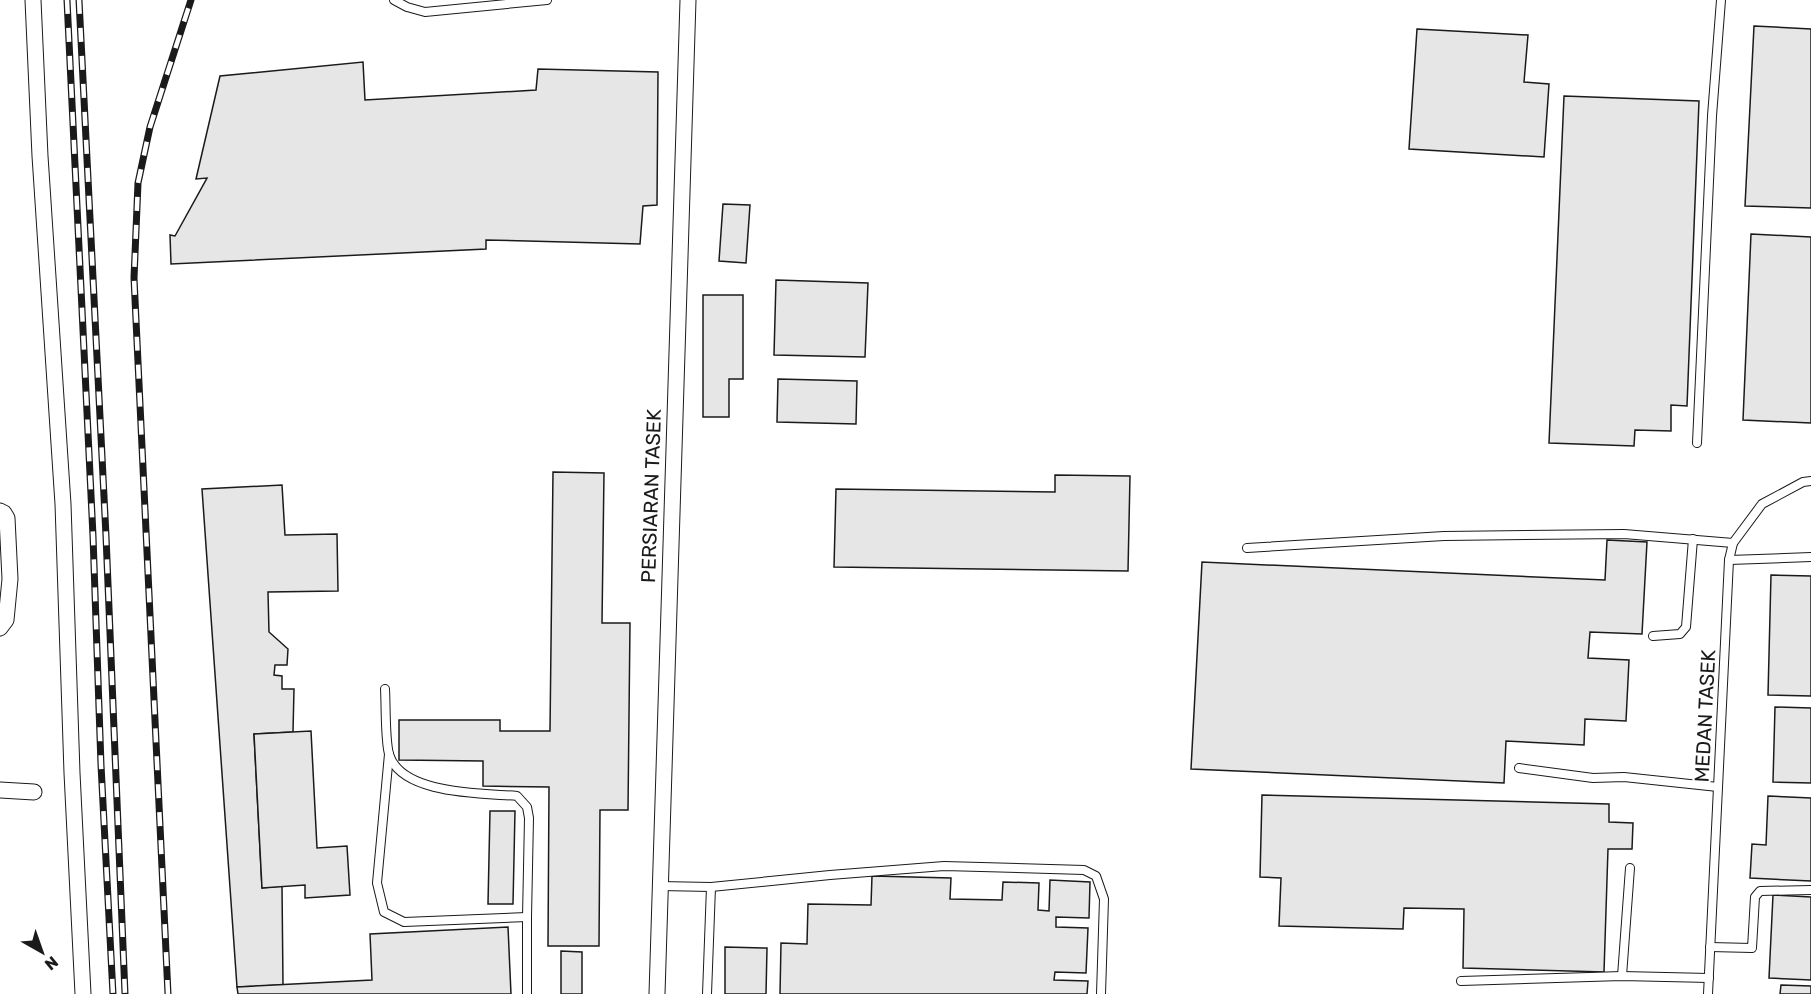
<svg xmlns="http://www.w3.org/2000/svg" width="1811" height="994" viewBox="0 0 1811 994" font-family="Rubik,sans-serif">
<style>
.building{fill:#e6e6e6;stroke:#1a1a1a;stroke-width:1.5}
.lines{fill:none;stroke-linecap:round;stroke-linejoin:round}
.lane-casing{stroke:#1a1a1a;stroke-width:10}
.street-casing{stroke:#1a1a1a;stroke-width:17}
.lane{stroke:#fff;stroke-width:8}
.street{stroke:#fff;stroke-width:15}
.rail-casing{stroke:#1a1a1a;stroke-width:7}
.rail{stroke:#fff;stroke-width:4.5;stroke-dasharray:14;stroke-linecap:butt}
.labels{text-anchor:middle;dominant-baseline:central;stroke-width:4.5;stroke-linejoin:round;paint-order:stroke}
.street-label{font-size:20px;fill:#1a1a1a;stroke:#fff}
</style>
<rect width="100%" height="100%" fill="#fff"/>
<g class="building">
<polygon points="1754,26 1811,29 1811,208 1745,206"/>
<polygon points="1417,29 1528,35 1524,82 1549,84 1544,157 1409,149"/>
<polygon points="363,62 365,100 536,90 538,69 658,72 657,205 643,206 640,244 486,240 486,249 171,264 170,235 175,236 207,178 196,179 220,76"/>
<polygon points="1564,96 1699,101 1687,406 1671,405 1671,431 1635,430 1634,446 1549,443"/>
<polygon points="723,204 750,205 746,263 719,261"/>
<polygon points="1751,234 1811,237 1811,423 1743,420"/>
<polygon points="776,280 868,283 865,357 774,355"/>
<polygon points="703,295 743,295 743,379 729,379 729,417 703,417"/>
<polygon points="778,379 857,381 856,424 777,422"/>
<polygon points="553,472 604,473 602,623 630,623 628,810 600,810 599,946 548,946 549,787 483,786 483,761 399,760 399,720 500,720 500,731 550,731"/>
<polygon points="1055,475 1130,476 1128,571 834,567 836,489 1055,492"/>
<polygon points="282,485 285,535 337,534 338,591 268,592 269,632 288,649 287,665 275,665 274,675 282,676 282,689 294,689 293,732 254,734 262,888 282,886 283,985 237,987 202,489"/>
<polygon points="1607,540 1647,542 1642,634 1590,632 1588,658 1629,660 1626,721 1585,719 1584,745 1506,741 1504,783 1191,769 1202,562 1605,580"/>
<polygon points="1771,575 1811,576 1811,696 1768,695"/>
<polygon points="1775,707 1811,708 1811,783 1773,782"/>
<polygon points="311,731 317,848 347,846 350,895 305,898 305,885 262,888 254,734"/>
<polygon points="1262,795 1609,804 1609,822 1633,823 1632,849 1608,849 1604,972 1463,968 1464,909 1404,908 1403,929 1279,926 1281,878 1260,877"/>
<polygon points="1768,796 1811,798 1811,881 1750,878 1752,844 1766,845"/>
<polygon points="490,811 515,811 513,904 488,904"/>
<polygon points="872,876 951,878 950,899 1002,900 1003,882 1039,883 1038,910 1049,911 1050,880 1090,882 1089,918 1056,917 1056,927 1088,928 1086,973 1055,972 1054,980 1088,981 1087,994 780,994 781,943 807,944 808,904 871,905"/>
<polygon points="1773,895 1811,897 1811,980 1769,978"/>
<polygon points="508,927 511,994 238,994 237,987 372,980 370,934"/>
<polygon points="725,947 767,948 766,994 725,994"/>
<polygon points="561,951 582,952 582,994 561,994"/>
<polygon points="1781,985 1811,986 1811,994 1780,994"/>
</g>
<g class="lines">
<defs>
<g id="lane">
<polyline points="394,0 407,7 425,12 547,0"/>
<polyline points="1697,443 1712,116 1721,0"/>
<polyline points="1247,548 1444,536 1624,534 1733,543"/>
<polyline points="1729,560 1811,557"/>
<polyline points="1653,636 1680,634 1686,627 1693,539"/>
<path d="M385,689C386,705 385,740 389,754C401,795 483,793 517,796L527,807L529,818L527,917V994"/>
<polyline points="389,754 377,883 384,912 404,922 527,917"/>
<polyline points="1519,768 1593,778 1624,777 1718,787"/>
<polyline points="660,886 711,887 830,875 944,866 1084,870 1096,876 1104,899 1101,994"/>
<polyline points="1710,947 1752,948 1755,897 1760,891 1811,890"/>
<polyline points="1622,976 1630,868"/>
<polyline points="1461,981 1622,976 1709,978"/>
<polyline points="707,994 711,887"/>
<polyline points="1708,994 1729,560 1733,543 1762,504 1803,482 1811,481"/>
</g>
<g id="street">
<polyline points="33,0 40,156 63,504 72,773 83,994"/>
<polyline points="0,511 4,513 7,518 10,579 6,620 0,628"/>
<polyline points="0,790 34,792"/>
<polyline points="657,994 688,0"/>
</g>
</defs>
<use href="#lane" class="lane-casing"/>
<use href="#street" class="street-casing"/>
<use href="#lane" class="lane"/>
<use href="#street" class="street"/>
<defs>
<g id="rail">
<polyline points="67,0 93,536 101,765 113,994"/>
<polyline points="79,0 106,536 125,994"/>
<polyline points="168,994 134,278 138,183 150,127 191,0"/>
</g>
</defs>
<use href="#rail" class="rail-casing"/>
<use href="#rail" class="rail"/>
</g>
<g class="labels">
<g class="street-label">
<text transform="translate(651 496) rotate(-88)">PERSIARAN TASEK</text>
<text transform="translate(1705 716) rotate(-87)">MEDAN TASEK</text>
</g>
</g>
<g transform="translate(42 952) rotate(140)" stroke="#ffffff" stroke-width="4.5" paint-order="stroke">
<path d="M0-4.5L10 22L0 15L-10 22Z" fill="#1a1a1a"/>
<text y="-9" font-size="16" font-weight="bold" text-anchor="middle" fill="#1a1a1a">N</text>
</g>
</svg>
